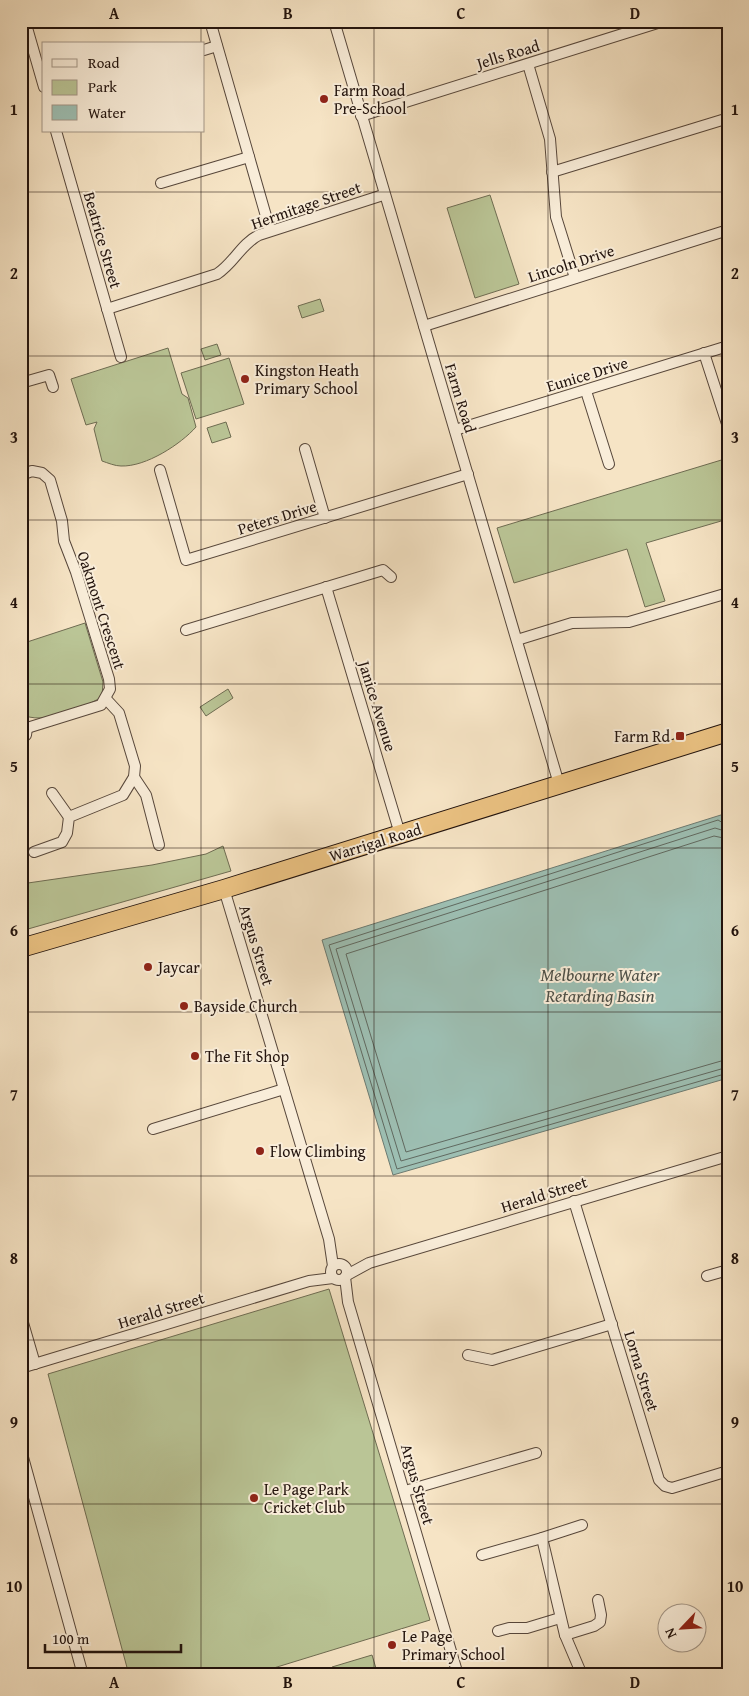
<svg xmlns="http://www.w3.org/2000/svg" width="749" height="1696" viewBox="0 0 749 1696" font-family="'Gentium Book Plus',serif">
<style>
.green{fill:#bac596;stroke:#6e6c52}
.water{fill:#9dbfb3;stroke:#6c7a71}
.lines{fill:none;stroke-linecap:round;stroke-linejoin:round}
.shore{stroke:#606960;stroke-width:1}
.street-casing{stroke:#57473b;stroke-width:12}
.highway-casing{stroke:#22130d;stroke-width:20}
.street{stroke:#f9edd9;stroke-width:10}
.highway{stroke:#ebc282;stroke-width:18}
.grid{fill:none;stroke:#22130d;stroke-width:1;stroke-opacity:0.55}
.poi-dot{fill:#8f2418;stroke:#f9edd9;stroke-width:2}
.labels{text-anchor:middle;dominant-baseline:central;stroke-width:4;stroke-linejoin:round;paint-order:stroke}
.street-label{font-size:16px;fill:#22130d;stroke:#f9edd9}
.poi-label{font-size:16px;fill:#22130d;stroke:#f9edd9;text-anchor:start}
.water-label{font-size:18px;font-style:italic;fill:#4d4f47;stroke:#f9edd9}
.neatline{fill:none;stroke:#22130d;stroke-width:2}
.grid-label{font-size:16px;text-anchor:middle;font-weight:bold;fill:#22130d}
</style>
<rect width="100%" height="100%" fill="#f6e4c5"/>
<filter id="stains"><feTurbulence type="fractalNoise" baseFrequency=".004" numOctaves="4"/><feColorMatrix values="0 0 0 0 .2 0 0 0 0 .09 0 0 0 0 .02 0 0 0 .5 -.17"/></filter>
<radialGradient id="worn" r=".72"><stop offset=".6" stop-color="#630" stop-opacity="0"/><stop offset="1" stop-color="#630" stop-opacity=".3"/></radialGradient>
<g class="green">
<polygon points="490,195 519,284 475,298 447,208"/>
<polygon points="320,299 324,311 302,318 298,306"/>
<polygon points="217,344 221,355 205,360 201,349"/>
<path d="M168,348L182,394L188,398L196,427C181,444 146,467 121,466C115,466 108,463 102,461L94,429L97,422L86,425L71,379Z"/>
<polygon points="229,358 244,404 196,419 181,373"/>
<polygon points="226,422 231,437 212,443 207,428"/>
<polygon points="728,458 728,519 646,543 665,601 645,607 627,549 514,583 497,528"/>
<path d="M85,623L103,682L102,697C82,708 43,726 21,714V644Z"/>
<polygon points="228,689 233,698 206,716 200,707"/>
<polygon points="223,846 231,871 21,931 21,884 152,865 206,854"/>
<polygon points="329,1289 430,1620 251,1675 129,1675 48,1374"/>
<polygon points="372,1655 378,1675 335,1675 332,1667"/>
</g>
<polygon class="water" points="724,814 728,828 728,1078 393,1175 322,940"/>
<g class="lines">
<g class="shore">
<polyline points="728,826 718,820 329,945 397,1169 728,1073"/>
<polyline points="728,832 715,828 336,949 401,1161 728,1067"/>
<polyline points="728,839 714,836 346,954 406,1152 728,1059"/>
</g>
<defs>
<g id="street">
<polyline points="25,21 44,87"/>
<polyline points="210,21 270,230"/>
<polyline points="334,21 559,784"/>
<polyline points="204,50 217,46"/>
<polyline points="528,64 550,139 556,217 575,278"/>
<polyline points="361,116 664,21"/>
<polyline points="56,131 121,357"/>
<polyline points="552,172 722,120"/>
<polyline points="161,183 249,157"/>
<path d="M107,309L217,274C234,263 241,244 259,235L383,195"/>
<polyline points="424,326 728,230"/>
<polyline points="704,353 728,427"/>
<polyline points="21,383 49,375 53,387"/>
<polyline points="586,391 609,464"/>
<polyline points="455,430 728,346"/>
<polyline points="305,449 325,518"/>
<polyline points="160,470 186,560 468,474"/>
<polyline points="21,475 32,471 42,473 50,480 62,521 64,541 76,572 109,679 110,689 101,705 27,728"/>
<polyline points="326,587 400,834"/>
<polyline points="186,630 383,570 391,577"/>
<polyline points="517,640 572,623 629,622 728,593"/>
<polyline points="21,720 27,728 26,735 21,739"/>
<polyline points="134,777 146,795 159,845"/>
<polyline points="52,793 69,817"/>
<polyline points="34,852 62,842 67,833 69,817 123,795 134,777 135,766 119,713 106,699"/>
<polyline points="224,889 329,1239 333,1266"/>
<polyline points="153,1129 284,1089"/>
<polyline points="574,1201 659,1480 665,1486 672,1488 728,1471"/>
<circle cx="339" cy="1272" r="8"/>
<polyline points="347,1275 369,1263 728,1156"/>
<polyline points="707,1276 728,1270"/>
<polyline points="345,1277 348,1302 458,1675"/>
<polyline points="21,1316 35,1364"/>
<polyline points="468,1355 492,1360 612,1324"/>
<polyline points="21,1368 309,1281 333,1278"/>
<polyline points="21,1450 83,1675"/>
<polyline points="405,1491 536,1453"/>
<polyline points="542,1538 582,1525"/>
<polyline points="482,1555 542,1538 565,1635 582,1675"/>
<polyline points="498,1631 509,1628 527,1628 560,1618"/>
<polyline points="565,1635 594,1626 600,1622 601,1615 598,1600"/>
</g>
<polyline id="highway" points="21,948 224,889 728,732"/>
</defs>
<use href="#street" class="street-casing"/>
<use href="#highway" class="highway-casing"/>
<use href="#street" class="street"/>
<use href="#highway" class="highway"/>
</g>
<path class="grid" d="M201,21V44M374,21V1675M548,21V1675M201,131V1675M21,192H728M21,356H728M21,520H728M21,684H728M21,848H728M21,1012H728M21,1176H728M21,1340H728M21,1504H728"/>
<g class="poi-dot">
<circle cx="324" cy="99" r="5"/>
<circle cx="245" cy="379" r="5"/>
<rect x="675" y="731" width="10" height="10" rx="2.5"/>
<circle cx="148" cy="967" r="5"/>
<circle cx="184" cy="1006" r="5"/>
<circle cx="195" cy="1056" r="5"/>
<circle cx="260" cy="1151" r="5"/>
<circle cx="254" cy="1498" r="5"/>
<circle cx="392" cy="1645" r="5"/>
</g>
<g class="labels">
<g class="street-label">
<text transform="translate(508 54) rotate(-17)">Jells Road</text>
<text transform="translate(306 205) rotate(-19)">Hermitage Street</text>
<text transform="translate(103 240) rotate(74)">Beatrice Street</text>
<text transform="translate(571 263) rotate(-18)">Lincoln Drive</text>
<text transform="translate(587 374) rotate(-17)">Eunice Drive</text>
<text transform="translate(461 398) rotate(73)">Farm Road</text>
<text transform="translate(277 517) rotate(-17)">Peters Drive</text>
<text transform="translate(102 610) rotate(72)">Oakmont Crescent</text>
<text transform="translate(378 706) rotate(73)">Janice Avenue</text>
<text transform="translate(375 842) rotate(-17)">Warrigal Road</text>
<text transform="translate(257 945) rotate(73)">Argus Street</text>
<text transform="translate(544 1194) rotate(-17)">Herald Street</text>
<text transform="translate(161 1310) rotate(-17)">Herald Street</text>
<text transform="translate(642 1371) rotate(73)">Lorna Street</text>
<text transform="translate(418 1484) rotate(74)">Argus Street</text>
</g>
<g class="poi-label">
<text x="334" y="90">Farm Road<tspan x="334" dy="18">Pre-School</tspan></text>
<text x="255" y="370">Kingston Heath<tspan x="255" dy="18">Primary School</tspan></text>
<text x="670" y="736" text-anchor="end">Farm Rd</text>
<text x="158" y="967">Jaycar</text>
<text x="194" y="1006">Bayside Church</text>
<text x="205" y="1056">The Fit Shop</text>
<text x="270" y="1151">Flow Climbing</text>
<text x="264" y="1489">Le Page Park<tspan x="264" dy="18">Cricket Club</tspan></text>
<text x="402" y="1636">Le Page<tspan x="402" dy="18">Primary School</tspan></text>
</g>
<g class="water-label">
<text x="600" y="974">Melbourne Water<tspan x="600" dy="21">Retarding Basin</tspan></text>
</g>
</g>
<rect width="749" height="1696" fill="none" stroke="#f6e4c5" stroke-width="55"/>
<rect x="42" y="42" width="162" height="90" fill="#f9edd9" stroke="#a39687"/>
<rect x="52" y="59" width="25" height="8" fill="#f9edd9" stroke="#a39687"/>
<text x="88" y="68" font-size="15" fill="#22130d">Road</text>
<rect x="52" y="80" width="25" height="15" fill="#bac596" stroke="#a39687"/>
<text x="88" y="92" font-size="15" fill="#22130d">Park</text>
<rect x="52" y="105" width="25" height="15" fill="#9dbfb3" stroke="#a39687"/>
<text x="88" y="118" font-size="15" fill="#22130d">Water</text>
<g transform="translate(682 1628) rotate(245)"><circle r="24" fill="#f9edd9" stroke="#a39687"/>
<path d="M0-4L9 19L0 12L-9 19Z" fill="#8f2418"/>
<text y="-8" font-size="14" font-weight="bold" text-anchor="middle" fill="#22130d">N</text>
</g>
<path d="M45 1644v8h136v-8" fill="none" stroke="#22130d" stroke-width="2.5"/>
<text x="52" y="1644" font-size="15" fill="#22130d" stroke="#f9edd9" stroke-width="4" paint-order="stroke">100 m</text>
<rect x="28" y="28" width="694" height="1640" class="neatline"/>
<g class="grid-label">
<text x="114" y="19">A</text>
<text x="288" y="19">B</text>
<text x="461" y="19">C</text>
<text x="635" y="19">D</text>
<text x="14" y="115">1</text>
<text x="735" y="115">1</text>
<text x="14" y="279">2</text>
<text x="735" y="279">2</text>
<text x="14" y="443">3</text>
<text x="735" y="443">3</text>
<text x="14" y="608">4</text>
<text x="735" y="608">4</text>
<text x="14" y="772">5</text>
<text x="735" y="772">5</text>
<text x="14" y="936">6</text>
<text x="735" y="936">6</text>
<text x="14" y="1100">7</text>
<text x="735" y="1100">7</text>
<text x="14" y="1264">8</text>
<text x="735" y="1264">8</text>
<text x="14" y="1428">9</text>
<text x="735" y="1428">9</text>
<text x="14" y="1592">10</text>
<text x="735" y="1592">10</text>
<text x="114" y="1688">A</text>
<text x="288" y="1688">B</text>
<text x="461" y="1688">C</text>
<text x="635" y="1688">D</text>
</g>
<rect width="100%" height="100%" filter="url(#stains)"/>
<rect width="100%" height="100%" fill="url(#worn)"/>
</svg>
